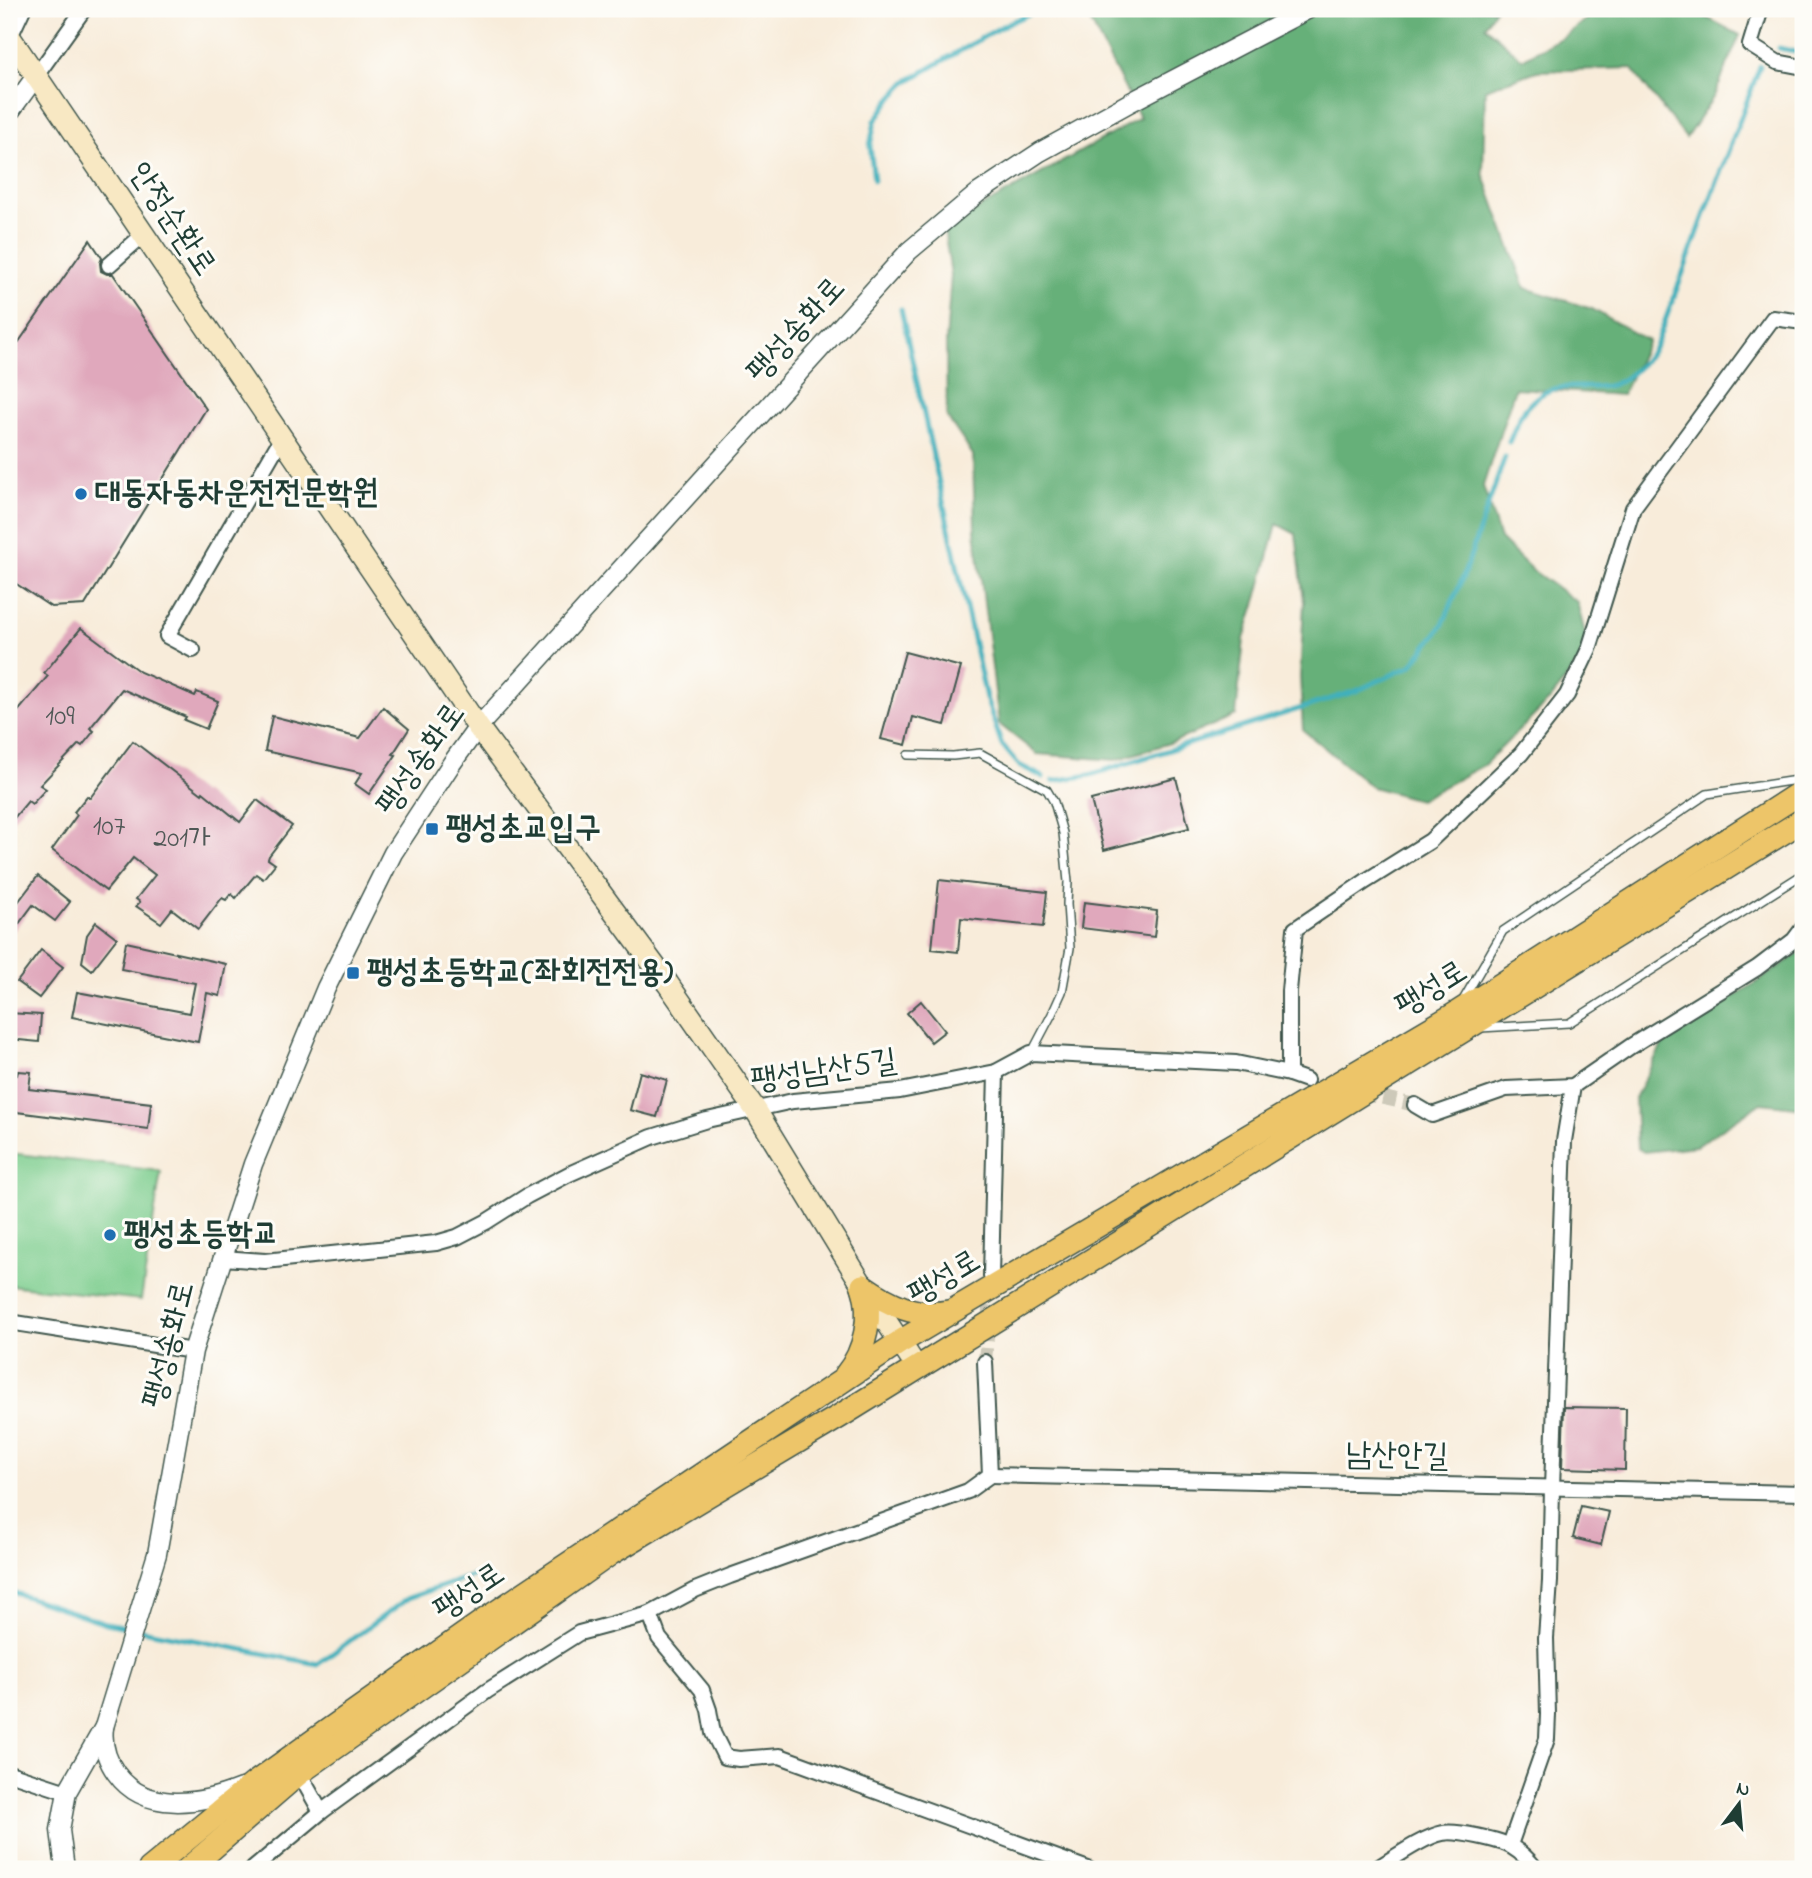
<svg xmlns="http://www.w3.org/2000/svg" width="1812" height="1878" viewBox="0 0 1812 1878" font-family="'Indie Flower','Poor Story',sans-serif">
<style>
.green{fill:#7dcd8e;stroke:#4e8561;stroke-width:2}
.forest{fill:#66b079;stroke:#427656;stroke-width:2}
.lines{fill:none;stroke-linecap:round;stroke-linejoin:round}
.stream{stroke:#41b0bc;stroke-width:5}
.building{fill:#e0a8bc}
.minor-tunnel{stroke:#cdc9b9;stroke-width:14;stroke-dasharray:14 7;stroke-linecap:butt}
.service-casing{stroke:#40574d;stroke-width:10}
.minor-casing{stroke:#40574d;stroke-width:18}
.tertiary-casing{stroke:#40574d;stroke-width:21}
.secondary-casing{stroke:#40574d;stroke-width:24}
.primary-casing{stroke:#40574d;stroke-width:26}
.service{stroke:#fff;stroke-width:7}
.minor{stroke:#fff;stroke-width:14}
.tertiary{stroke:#fff;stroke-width:18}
.secondary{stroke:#f8e8c3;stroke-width:21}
.primary{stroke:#edc569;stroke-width:23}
.poi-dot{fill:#1f6fb2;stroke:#fdfcf7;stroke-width:2.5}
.labels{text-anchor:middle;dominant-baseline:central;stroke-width:6;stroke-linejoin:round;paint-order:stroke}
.number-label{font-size:28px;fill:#4f5856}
.street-label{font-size:32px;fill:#1f3d34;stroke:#fdfcf7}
.poi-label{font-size:32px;font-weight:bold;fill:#1f3d34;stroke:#fdfcf7;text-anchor:start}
</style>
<rect width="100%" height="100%" fill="#fdfcf7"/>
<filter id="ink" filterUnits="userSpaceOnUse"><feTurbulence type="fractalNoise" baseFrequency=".0143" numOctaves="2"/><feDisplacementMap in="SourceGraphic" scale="14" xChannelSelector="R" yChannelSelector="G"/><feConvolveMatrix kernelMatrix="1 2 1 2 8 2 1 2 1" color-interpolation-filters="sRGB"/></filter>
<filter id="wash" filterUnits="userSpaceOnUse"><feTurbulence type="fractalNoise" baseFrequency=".00686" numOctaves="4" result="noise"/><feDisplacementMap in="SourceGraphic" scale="28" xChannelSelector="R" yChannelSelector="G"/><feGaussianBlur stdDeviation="1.57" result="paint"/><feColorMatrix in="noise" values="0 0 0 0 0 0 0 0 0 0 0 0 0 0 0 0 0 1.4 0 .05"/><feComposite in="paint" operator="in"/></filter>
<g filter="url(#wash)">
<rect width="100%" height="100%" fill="#f8ecda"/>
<polygon class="green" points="9,1153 161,1171 141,1300 9,1285"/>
<g class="forest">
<polygon points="1084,9 1495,9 1485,26 1522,59 1563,37 1600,9 1690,9 1740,35 1714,96 1686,138 1631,68 1537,71 1485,89 1483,173 1525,288 1592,309 1648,341 1622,395 1515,388 1483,486 1500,539 1532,570 1577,602 1589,649 1549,701 1484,765 1419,800 1372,787 1303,730 1300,677 1304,602 1296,534 1277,524 1258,595 1244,639 1236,715 1176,741 1116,760 1037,754 999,724 975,530 973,455 947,417 946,342 951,275 944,228 1140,118"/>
<polygon points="1803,950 1803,1108 1761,1103 1696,1146 1644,1152 1637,1148 1635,1098 1665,1039 1757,982"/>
</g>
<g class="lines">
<g class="stream">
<polyline points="1779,48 1803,54"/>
<polyline points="874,180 870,146 875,121 889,101 906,82 1006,24 1040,9"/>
<polyline points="901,309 986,698 1002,745 1019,765 1043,777"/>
<path d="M1509,442C1514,432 1518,417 1526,408C1552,377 1575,391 1607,386C1624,384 1647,360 1656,345L1760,66"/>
<polyline points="1053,781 1090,775 1356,691 1411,666 1442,626 1463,577 1505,457"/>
<polyline points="9,1591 106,1623 318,1664 408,1598 472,1576"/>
</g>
</g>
<g id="blocks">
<g class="building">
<polygon points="90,240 102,258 100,263 101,271 107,274 113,274 206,409 85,605 51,607 9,579 9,356"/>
<polygon points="81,628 140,672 195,696 197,692 218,701 206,729 184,720 186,717 122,689 90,728 94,731 82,746 79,744 40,785 46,789 32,804 28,801 9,824 9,722 48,676 44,673"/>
<polygon points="905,652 961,667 945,725 913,717 906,745 881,739"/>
<polygon points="383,707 409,729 393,754 396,755 369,794 355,784 362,773 265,751 272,716 360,738"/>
<polygon points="133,741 202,794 203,792 240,822 257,800 292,826 269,856 268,859 275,864 263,879 256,874 236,898 231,894 226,900 222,898 198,929 172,909 161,923 136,906 140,902 136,899 155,875 133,858 106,891 52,850 77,815 74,812 87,796 90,798"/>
<polygon points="1176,778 1189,828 1104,850 1091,800"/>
<polygon points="38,876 70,902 55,921 33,905 9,937 9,914"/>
<polygon points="939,880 1047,892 1043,927 961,918 958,952 932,949"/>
<polygon points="1084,902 1157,911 1154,937 1081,928"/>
<polygon points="96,922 117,938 92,970 82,962 87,935"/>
<polygon points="126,942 226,964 220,996 207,993 198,1042 72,1017 77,992 189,1013 195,983 121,969"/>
<polygon points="41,950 63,967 39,998 17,982"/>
<polygon points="921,1001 945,1031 931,1042 907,1013"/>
<polygon points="9,1013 41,1015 39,1042 9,1039"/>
<polygon points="18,1071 31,1072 29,1089 151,1103 148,1129 9,1111 9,1073 17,1075"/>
<polygon points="640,1072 667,1080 657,1117 630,1110"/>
<polygon points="1564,1407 1626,1408 1625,1470 1562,1468"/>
<polygon points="1581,1506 1609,1512 1601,1545 1573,1538"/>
</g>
</g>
</g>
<g filter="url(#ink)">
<use href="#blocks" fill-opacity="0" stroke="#40574d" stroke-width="2"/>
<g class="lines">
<g class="minor-tunnel">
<polyline points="1362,1093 1415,1105"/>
<polyline points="985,1362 991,1284"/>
</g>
<defs>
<g id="service">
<polyline points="908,755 953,756 980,753 1047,790 1054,802 1063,833 1068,882 1067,904 1070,948 1062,992 1052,1014 1032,1052"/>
<polyline points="1463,1000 1503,931 1707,794 1803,779"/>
<polyline points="1480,1028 1569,1023 1803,874"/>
</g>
<g id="minor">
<polyline points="1761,9 1750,45 1777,62 1803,67"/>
<polyline points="9,39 23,9"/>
<polyline points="36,76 84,9"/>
<polyline points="109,265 143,235"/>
<polyline points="193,650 167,636 281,439"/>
<polyline points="1289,1074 1289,991 1295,929 1366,881 1430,841 1521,754 1567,695 1589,649 1633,508 1773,318 1803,322"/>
<polyline points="1415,1105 1432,1115 1506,1089 1573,1086 1631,1046 1757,968 1794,940 1803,928"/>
<polyline points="223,1258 265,1261 436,1243 457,1237 486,1222 527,1196 569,1174 652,1137 707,1120 793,1101 900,1091 996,1072 1031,1053 1236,1063 1289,1074 1306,1080"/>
<polyline points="991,1276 996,1072"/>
<polyline points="9,1322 193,1351"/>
<polyline points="985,1362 990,1475"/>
<polyline points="990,1475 1803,1493"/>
<polyline points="650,1614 659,1638 702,1690 709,1710 713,1733 725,1757 739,1759 780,1756 1088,1869"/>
<polyline points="9,1773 67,1792"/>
<polyline points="299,1773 321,1812"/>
<polyline points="1510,1845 1547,1739 1548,1714 1546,1638 1550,1581 1552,1488 1564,1141 1573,1086"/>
<polyline points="253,1869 321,1812 487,1691 579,1633 650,1614 695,1590 730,1576 968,1491 990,1475"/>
<path d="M1376,1869C1394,1858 1423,1837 1443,1833C1455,1830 1501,1840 1512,1847C1522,1853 1529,1860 1536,1869"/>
</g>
<g id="tertiary">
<polyline points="9,113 36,76"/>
<path d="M104,1727C102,1744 106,1759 116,1773C145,1814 201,1804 241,1788"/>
<polyline points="65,1869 60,1830 67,1792 104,1727 157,1554 193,1351 253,1164 326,988 393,853 452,763 478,727 909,251 978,193 1040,152 1129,103 1309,9"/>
</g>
<polyline id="secondary" points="9,36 478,727 668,984 755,1109 863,1286 917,1368"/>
<g id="primary">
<path d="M863,1286C889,1304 916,1318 948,1312"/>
<path d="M846,1375C866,1351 873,1315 863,1286"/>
<polyline points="150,1869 255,1783 326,1732 488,1618 900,1342 1454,1015 1803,791"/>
<polyline points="188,1869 299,1773 611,1553 840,1416 1803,820"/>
</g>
</defs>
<use href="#service" class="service-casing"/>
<use href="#minor" class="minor-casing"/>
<use href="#tertiary" class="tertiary-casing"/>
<use href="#secondary" class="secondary-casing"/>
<use href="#primary" class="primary-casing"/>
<use href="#service" class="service"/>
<use href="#minor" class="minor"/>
<use href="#tertiary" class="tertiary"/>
<use href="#secondary" class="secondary"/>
<use href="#primary" class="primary"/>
</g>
</g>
<g class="poi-dot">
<circle cx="81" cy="494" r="7"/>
<rect x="425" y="822" width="14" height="14" rx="3.5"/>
<rect x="346" y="966" width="14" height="14" rx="3.5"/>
<circle cx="110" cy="1235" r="7"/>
</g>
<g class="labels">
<g class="number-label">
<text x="60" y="717">109</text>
<text x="109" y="827">107</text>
<text x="182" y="839">201가</text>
</g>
<g class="street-label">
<text transform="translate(171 220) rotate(56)">안정순환로</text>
<text transform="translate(797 331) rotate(-48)">팽성송화로</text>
<text transform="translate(422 760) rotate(-55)">팽성송화로</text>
<text transform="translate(1432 990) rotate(-32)">팽성로</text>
<text transform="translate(824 1072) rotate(-8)">팽성남산5길</text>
<text transform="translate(945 1279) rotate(-31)">팽성로</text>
<text transform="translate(170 1345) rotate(-76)">팽성송화로</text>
<text transform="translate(1397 1457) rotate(1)">남산안길</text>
<text transform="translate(470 1593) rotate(-34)">팽성로</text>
</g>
<g class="poi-label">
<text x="95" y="494">대동자동차운전전문학원</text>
<text x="446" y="829">팽성초교입구</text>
<text x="367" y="973">팽성초등학교(좌회전전용)</text>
<text x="124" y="1235">팽성초등학교</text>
</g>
</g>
<rect width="1812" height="1878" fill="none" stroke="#fdfcf7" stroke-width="35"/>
<g transform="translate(1739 1804) rotate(16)" stroke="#fdfcf7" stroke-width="5" paint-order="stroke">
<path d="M0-5L12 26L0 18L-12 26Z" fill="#1f3d34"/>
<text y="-10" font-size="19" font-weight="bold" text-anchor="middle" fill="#1f3d34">N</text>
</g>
</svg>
